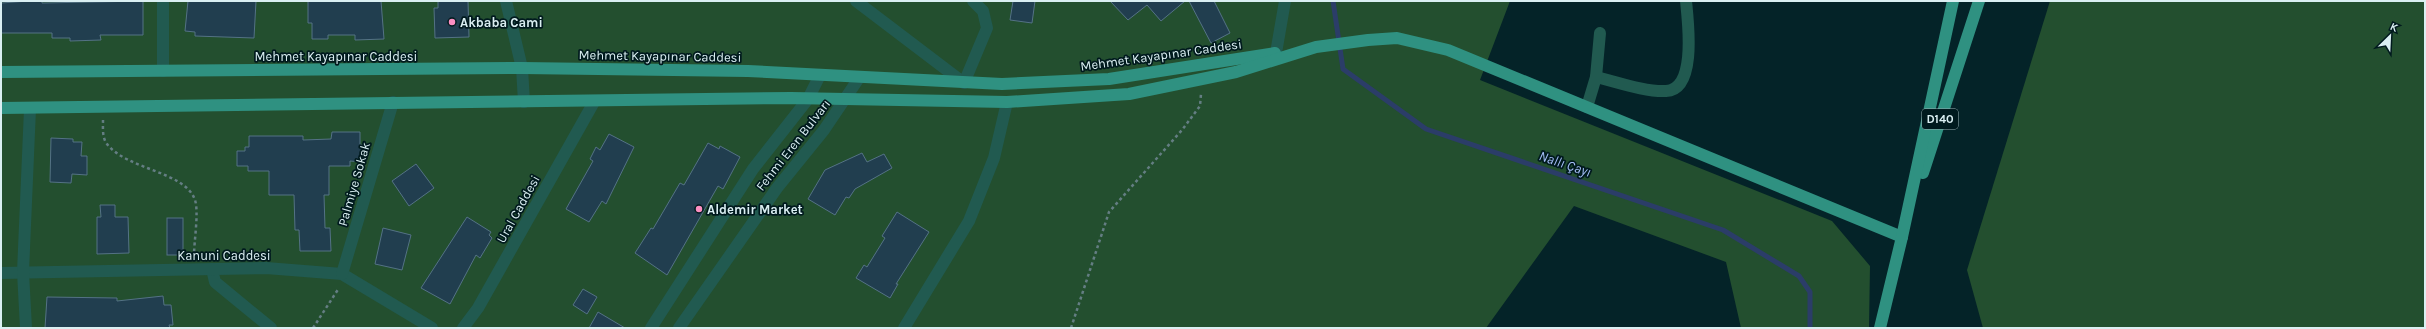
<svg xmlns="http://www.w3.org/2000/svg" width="2426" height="329" viewBox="0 0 2426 329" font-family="Karla,sans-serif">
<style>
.green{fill:#234f2f}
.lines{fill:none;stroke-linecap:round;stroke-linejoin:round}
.stream{stroke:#2b3d68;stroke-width:5}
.building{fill:#213e4f;stroke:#547285}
.path{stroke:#647e83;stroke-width:2.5;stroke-dasharray:3 3;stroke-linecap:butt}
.minor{stroke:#215a50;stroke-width:12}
.major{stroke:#2f9181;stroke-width:12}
.poi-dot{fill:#fc8fc2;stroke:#001a1e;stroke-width:1.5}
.labels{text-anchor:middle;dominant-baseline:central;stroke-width:3.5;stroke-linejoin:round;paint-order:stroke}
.shield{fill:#001a1e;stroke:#99afb2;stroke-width:1}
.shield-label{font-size:12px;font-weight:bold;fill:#daeff2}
.poi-label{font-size:13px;font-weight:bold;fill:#daeff2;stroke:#001a1e;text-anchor:start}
.street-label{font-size:13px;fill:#daeff2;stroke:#001a1e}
.water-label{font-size:14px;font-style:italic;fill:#a4bef7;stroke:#001a1e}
</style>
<rect width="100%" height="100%" fill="#042328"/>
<g class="green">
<polygon points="1,1 1510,1 1480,80 1832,221 1870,266 1869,328 1741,328 1726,262 1574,206 1486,328 1,328"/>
<polygon points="2050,1 2425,1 2425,328 1983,328 1967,270"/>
</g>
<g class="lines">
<polyline class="stream" points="1333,1 1343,69 1426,129 1723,230 1799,276 1810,292 1810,328"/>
</g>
<g class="building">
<polygon points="29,1 42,1 42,3 143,1 143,35 100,35 101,40 70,41 70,38 52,38 52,33 1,33 1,3"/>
<polygon points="188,1 256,1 254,38 195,36 195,32 185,31"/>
<polygon points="308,1 381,1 384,39 355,40 355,35 328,35 328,39 312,39 312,23 308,23"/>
<polygon points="438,1 468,1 469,37 435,38 434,8 438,8"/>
<polygon points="1013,1 1035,1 1032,23 1010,20"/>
<polygon points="1110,1 1185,1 1161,21 1147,5 1128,20"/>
<polygon points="1189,1 1214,1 1230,33 1211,43"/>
<polygon points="332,132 360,132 360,145 364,145 364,162 350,161 350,166 329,166 329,195 324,195 325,228 330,228 331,251 300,251 299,230 295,230 294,195 269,195 269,171 248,171 248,166 237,166 237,151 245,151 245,147 249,147 249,136 303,136 303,140 331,139"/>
<polygon points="609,134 634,147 606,204 602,201 589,222 566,209 593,161 590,159 596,147 600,150"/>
<polygon points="51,138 73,139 73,142 82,142 81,156 87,156 87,175 72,174 71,183 50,182"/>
<polygon points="708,143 719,149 720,146 740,157 723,189 718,186 667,275 635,253 651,228 653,229 680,183 684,185"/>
<polygon points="862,153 867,162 884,154 892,168 855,189 849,198 846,197 835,215 808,199 825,170"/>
<polygon points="416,164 434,188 409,206 392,181"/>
<polygon points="100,205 115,205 115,217 128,217 129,253 97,254 97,217 101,217"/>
<polygon points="897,212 929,232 896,284 898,284 890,298 856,278 864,265 867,267 885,238 882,236"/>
<polygon points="467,217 491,232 489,235 492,238 480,258 476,255 450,304 421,288"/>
<rect x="167" y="218" width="16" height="37"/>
<polygon points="383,228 411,235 402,270 375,264"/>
<polygon points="583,289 597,297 587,314 573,305"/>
<polygon points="163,296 164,305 171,305 173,325 169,325 170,328 45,328 47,297 117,298 117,301"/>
<polygon points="598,312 625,328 589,328"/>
</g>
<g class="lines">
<g class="path">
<path d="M103,120C103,127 102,138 107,144C127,170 185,171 195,200C199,212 194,242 194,255"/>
<polyline points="313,328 339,288"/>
<polyline points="1071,328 1109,212 1182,130 1200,106 1201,94"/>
</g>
<g class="minor">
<polyline points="506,1 522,68 524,102"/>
<polyline points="856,1 964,83 987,28 983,11 973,1"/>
<polyline points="1276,53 1285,1"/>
<polyline points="163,71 163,1"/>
<path d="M1596,77C1617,82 1645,92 1666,91C1697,90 1688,22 1686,1"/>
<polyline points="1587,107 1596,77 1600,33"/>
<polyline points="212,269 215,282 271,328"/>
<polyline points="1,273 266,268 342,274 432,328"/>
<polyline points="342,274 393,102"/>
<polyline points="26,328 23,272 30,109"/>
<polyline points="463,328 478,308 594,102"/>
<polyline points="651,328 753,169 808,99 820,75"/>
<polyline points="679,328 777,188 824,130 859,78"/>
<polyline points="904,328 969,221 994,158 1007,102"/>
</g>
<g class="major">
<polyline points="1,72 522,68 748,71 1002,84 1109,79 1275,53"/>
<polyline points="1,108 791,98 1007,102 1129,94 1236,72 1316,47 1368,40 1397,38 1448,50 1902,237"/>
<polyline points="1923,173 1979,1"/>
<polyline points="1880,328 1902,237 1953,1"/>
</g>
</g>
<g class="poi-dot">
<circle cx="452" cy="22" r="4"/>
<circle cx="699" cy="209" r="4"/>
</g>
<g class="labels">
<rect class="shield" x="1922" y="109" width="36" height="20" rx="3"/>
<g class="shield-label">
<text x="1940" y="119">D140</text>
</g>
<g class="poi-label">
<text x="460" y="22">Akbaba Cami</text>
<text x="707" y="209">Aldemir Market</text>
</g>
<g class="street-label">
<text transform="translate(1161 55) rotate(-8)">Mehmet Kayapınar Caddesi</text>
<text x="336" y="56">Mehmet Kayapınar Caddesi</text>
<text transform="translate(660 56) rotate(1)">Mehmet Kayapınar Caddesi</text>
<text transform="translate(793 145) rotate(-52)">Fehmi Eren Bulvarı</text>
<text transform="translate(354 184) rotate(-74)">Palmiye Sokak</text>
<text transform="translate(518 209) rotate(-61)">Ural Caddesi</text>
<text x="224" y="255">Kanuni Caddesi</text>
</g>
<g class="water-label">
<text transform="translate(1565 164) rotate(19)">Nallı Çayı</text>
</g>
</g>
<rect width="2426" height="329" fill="none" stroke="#daeff2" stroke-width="4"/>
<g transform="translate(2390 36) rotate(24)" stroke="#001a1e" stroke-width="3" paint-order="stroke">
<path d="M0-3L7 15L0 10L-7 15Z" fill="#daeff2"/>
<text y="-6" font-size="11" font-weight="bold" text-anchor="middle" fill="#daeff2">K</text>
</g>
</svg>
